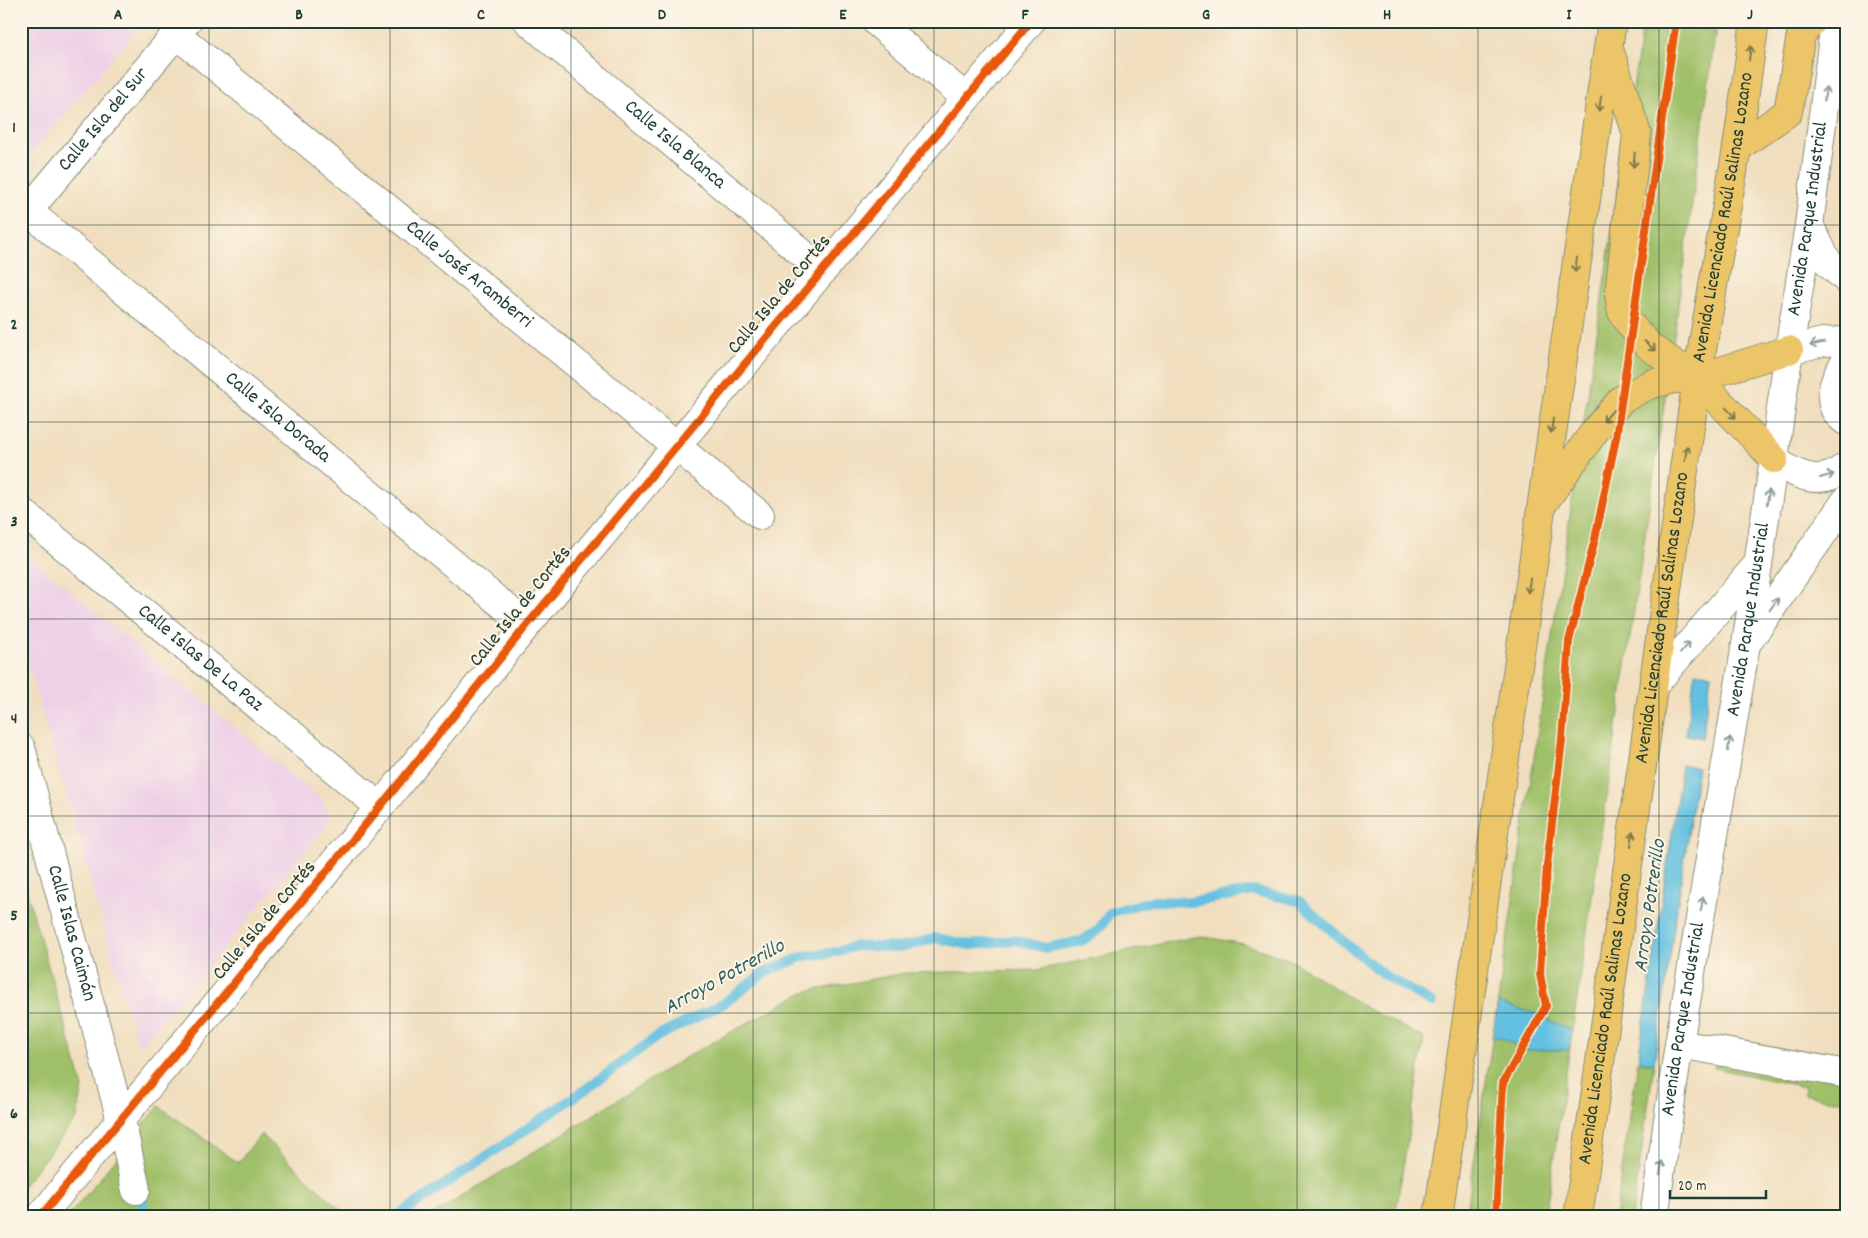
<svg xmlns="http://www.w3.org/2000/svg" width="1868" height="1238" viewBox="0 0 1868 1238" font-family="Dekko,sans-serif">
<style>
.built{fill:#eed0e7}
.green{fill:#9fbf67;stroke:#5f7e4e}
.water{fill:#62c0e0;stroke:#407e8a}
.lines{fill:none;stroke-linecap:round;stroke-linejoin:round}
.stream{stroke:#62c0e0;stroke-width:10}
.minor-casing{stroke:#888e79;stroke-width:30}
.major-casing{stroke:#888e79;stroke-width:30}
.minor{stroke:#fff;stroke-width:28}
.major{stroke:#ecc569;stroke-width:28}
.cycleway-casing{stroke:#fcf5e5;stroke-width:11}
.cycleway{stroke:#e8590c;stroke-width:8}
.oneway{stroke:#7b7a4c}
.oneway2{stroke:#8f9e9a}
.grid{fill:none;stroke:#1f3d34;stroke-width:1;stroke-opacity:0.55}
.labels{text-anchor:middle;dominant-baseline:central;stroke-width:4;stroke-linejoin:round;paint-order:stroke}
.street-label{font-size:20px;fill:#1f3d34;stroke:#fcf5e5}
.water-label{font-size:21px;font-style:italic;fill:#305e5f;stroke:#fcf5e5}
.neatline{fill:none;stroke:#1f3d34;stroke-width:2}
.grid-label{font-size:16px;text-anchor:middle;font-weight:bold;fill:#1f3d34}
</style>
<rect width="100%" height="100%" fill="#fcf5e5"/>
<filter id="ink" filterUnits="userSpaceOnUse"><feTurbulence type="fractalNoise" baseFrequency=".02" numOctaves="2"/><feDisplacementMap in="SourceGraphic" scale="10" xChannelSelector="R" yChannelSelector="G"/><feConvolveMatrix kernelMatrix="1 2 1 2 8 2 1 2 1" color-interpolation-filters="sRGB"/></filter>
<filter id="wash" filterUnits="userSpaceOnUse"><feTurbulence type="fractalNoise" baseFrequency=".0096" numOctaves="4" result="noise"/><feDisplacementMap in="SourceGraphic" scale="20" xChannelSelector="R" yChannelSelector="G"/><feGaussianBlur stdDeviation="1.12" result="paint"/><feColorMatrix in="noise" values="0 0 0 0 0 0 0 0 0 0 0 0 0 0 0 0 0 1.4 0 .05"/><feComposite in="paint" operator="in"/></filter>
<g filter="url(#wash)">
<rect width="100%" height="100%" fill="#f0debe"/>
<g class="built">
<polygon points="21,21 144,21 21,166"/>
<polygon points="21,550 320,798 323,802 329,813 329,819 323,830 141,1046 137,1042 21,639"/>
</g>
<g class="green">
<polygon points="1643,21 1717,21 1671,358 1545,1217 1466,1217"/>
<polygon points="21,872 83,1087 77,1118 21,1188"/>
<polygon points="1199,936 1244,944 1291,960 1366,1008 1424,1038 1395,1217 429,1217 693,1053 804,992 905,973 1037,970"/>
<polygon points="1716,1058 1847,1081 1847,1102 1805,1095 1805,1087 1714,1068"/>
<polygon points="1638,1061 1654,1064 1632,1217 1615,1217"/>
<polygon points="159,1106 238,1163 261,1134 348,1217 68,1217"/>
</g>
<g class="water">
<polygon points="1695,672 1711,674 1702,738 1686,735"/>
<polygon points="1682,765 1698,767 1654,1064 1638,1061"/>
<polygon points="1498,1003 1537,1014 1573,1031 1569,1050 1526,1050 1500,1037 1492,1038"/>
</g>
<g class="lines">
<g class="stream">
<polyline points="139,1189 146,1217"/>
<polyline points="396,1217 579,1094 658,1036 723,1004 764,973 804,956 830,953 856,946 899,948 936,938 971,945 1015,940 1046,948 1082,941 1098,930 1111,912 1151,901 1192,902 1254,891 1299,901 1342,940 1384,975 1432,1003"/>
</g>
</g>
</g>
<g filter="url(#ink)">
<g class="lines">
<defs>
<g id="minor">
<path id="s1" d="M528,21L822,270"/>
<polyline points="875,21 966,98"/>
<path id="s2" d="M176,34L760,515"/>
<path id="s3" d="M28,211L527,625"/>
<path id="s4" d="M21,219L187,21"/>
<polyline points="1809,225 1829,264 1847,280"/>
<polyline points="1789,350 1823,342 1847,341"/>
<path d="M1847,359C1833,379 1822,406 1847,422"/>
<path d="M1774,459C1788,470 1810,483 1830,476C1836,474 1841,469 1847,466"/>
<path id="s5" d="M21,511L380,807"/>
<polyline points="1750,639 1847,499"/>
<polyline points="1654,685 1758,564"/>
<path id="s6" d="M21,748L121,1120L136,1190"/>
<polyline points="1679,1044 1847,1074"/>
<polyline points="40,1217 380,807 527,625 1031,21"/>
<path id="s7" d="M1654,1217L1679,1044L1746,644L1774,459L1789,350L1809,225L1835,21"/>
</g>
<g id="major">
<polyline points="1610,52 1637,134 1619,294 1622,312 1632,327 1651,348 1697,378 1774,459"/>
<polyline points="1737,148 1788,112 1801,35 1813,21"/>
<polyline points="1544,502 1594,432 1622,399 1651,384 1674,379 1697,378 1789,350"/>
<polyline points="1438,1217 1612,21"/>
<path id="s8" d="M1578,1217L1697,378L1737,148L1755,21"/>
</g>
</defs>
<use href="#minor" class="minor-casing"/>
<use href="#major" class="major-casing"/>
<use href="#minor" class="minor"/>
<use href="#major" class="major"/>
<defs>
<g id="cycleway">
<polyline points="40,1217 380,807 527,625 1031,21"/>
<polyline points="1496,1217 1503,1083 1546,1006 1540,974 1547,865 1562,740 1569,641 1595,539 1616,438 1676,21"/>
</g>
</defs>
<use href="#cycleway" class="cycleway-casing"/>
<use href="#cycleway" class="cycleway"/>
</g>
<defs><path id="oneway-shaft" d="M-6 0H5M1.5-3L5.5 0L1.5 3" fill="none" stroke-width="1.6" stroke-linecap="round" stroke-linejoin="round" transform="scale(1.25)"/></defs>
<g class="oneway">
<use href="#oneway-shaft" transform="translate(1750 53) rotate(-82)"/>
<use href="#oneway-shaft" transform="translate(1600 104) rotate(98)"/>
<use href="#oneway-shaft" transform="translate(1634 160) rotate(96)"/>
<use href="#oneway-shaft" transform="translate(1576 265) rotate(98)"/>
<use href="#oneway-shaft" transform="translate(1650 346) rotate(42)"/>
<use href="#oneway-shaft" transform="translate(1731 413) rotate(46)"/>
<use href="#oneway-shaft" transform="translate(1608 416) rotate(130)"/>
<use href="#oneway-shaft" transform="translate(1552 426) rotate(98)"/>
<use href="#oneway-shaft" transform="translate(1686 453) rotate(-82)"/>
<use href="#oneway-shaft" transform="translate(1529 586) rotate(98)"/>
<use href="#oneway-shaft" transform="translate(1632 839) rotate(-82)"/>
</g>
<g class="oneway2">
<use href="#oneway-shaft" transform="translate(1825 94) rotate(-83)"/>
<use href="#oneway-shaft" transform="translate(1817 344) rotate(169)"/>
<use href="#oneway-shaft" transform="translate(1827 476) rotate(-16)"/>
<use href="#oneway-shaft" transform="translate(1768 497) rotate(-81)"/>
<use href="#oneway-shaft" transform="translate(1774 604) rotate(-55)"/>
<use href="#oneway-shaft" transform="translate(1685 648) rotate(-49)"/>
<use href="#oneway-shaft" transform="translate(1729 744) rotate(-80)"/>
<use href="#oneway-shaft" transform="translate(1702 904) rotate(-80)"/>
<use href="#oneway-shaft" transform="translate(1661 1168) rotate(-82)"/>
</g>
</g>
<path class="grid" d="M209,21V1217M390,21V1217M571,21V1217M753,21V1217M934,21V1217M1115,21V1217M1297,21V1217M1478,21V1217M1659,21V1217M21,225H1847M21,422H1847M21,619H1847M21,816H1847M21,1013H1847"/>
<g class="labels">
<g class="street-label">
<text stroke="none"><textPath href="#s4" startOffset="129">Calle Isla del Sur</textPath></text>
<text stroke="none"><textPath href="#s1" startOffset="192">Calle Isla Blanca</textPath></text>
<text stroke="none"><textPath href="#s8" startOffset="1010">Avenida Licenciado Raúl Salinas Lozano</textPath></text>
<text stroke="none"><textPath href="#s7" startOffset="1010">Avenida Parque Industrial</textPath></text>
<text stroke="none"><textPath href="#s2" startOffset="379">Calle José Aramberri</textPath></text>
<text transform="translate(780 295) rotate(-50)">Calle Isla de Cortés</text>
<text stroke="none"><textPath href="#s3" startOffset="324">Calle Isla Dorada</textPath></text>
<text transform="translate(521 607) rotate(-51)">Calle Isla de Cortés</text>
<text stroke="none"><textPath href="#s8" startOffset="605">Avenida Licenciado Raúl Salinas Lozano</textPath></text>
<text stroke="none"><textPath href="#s7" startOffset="605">Avenida Parque Industrial</textPath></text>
<text stroke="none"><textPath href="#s5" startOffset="232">Calle Islas De La Paz</textPath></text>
<text transform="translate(265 921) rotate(-50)">Calle Isla de Cortés</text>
<text stroke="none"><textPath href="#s6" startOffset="192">Calle Islas Caimán</textPath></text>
<text stroke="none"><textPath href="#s8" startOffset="200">Avenida Licenciado Raúl Salinas Lozano</textPath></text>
<text stroke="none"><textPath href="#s7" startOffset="200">Avenida Parque Industrial</textPath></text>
</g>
<g class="water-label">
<text transform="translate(1651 906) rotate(-82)">Arroyo Potrerillo</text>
<text transform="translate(725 978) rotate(-29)">Arroyo Potrerillo</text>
</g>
</g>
<rect width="1868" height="1238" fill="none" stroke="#fcf5e5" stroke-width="55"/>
<path d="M1670 1190v8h96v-8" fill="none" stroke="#1f3d34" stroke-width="2.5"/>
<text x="1678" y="1190" font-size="15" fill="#1f3d34" stroke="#fcf5e5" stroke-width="4" paint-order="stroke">20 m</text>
<rect x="28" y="28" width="1812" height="1182" class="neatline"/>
<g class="grid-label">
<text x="118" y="19">A</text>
<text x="299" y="19">B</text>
<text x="481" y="19">C</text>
<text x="662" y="19">D</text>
<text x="843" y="19">E</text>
<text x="1025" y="19">F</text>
<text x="1206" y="19">G</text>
<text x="1387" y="19">H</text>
<text x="1569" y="19">I</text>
<text x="1750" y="19">J</text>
<text x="14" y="132">1</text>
<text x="14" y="329">2</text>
<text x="14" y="526">3</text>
<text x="14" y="723">4</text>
<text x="14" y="920">5</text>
<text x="14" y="1118">6</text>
</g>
</svg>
